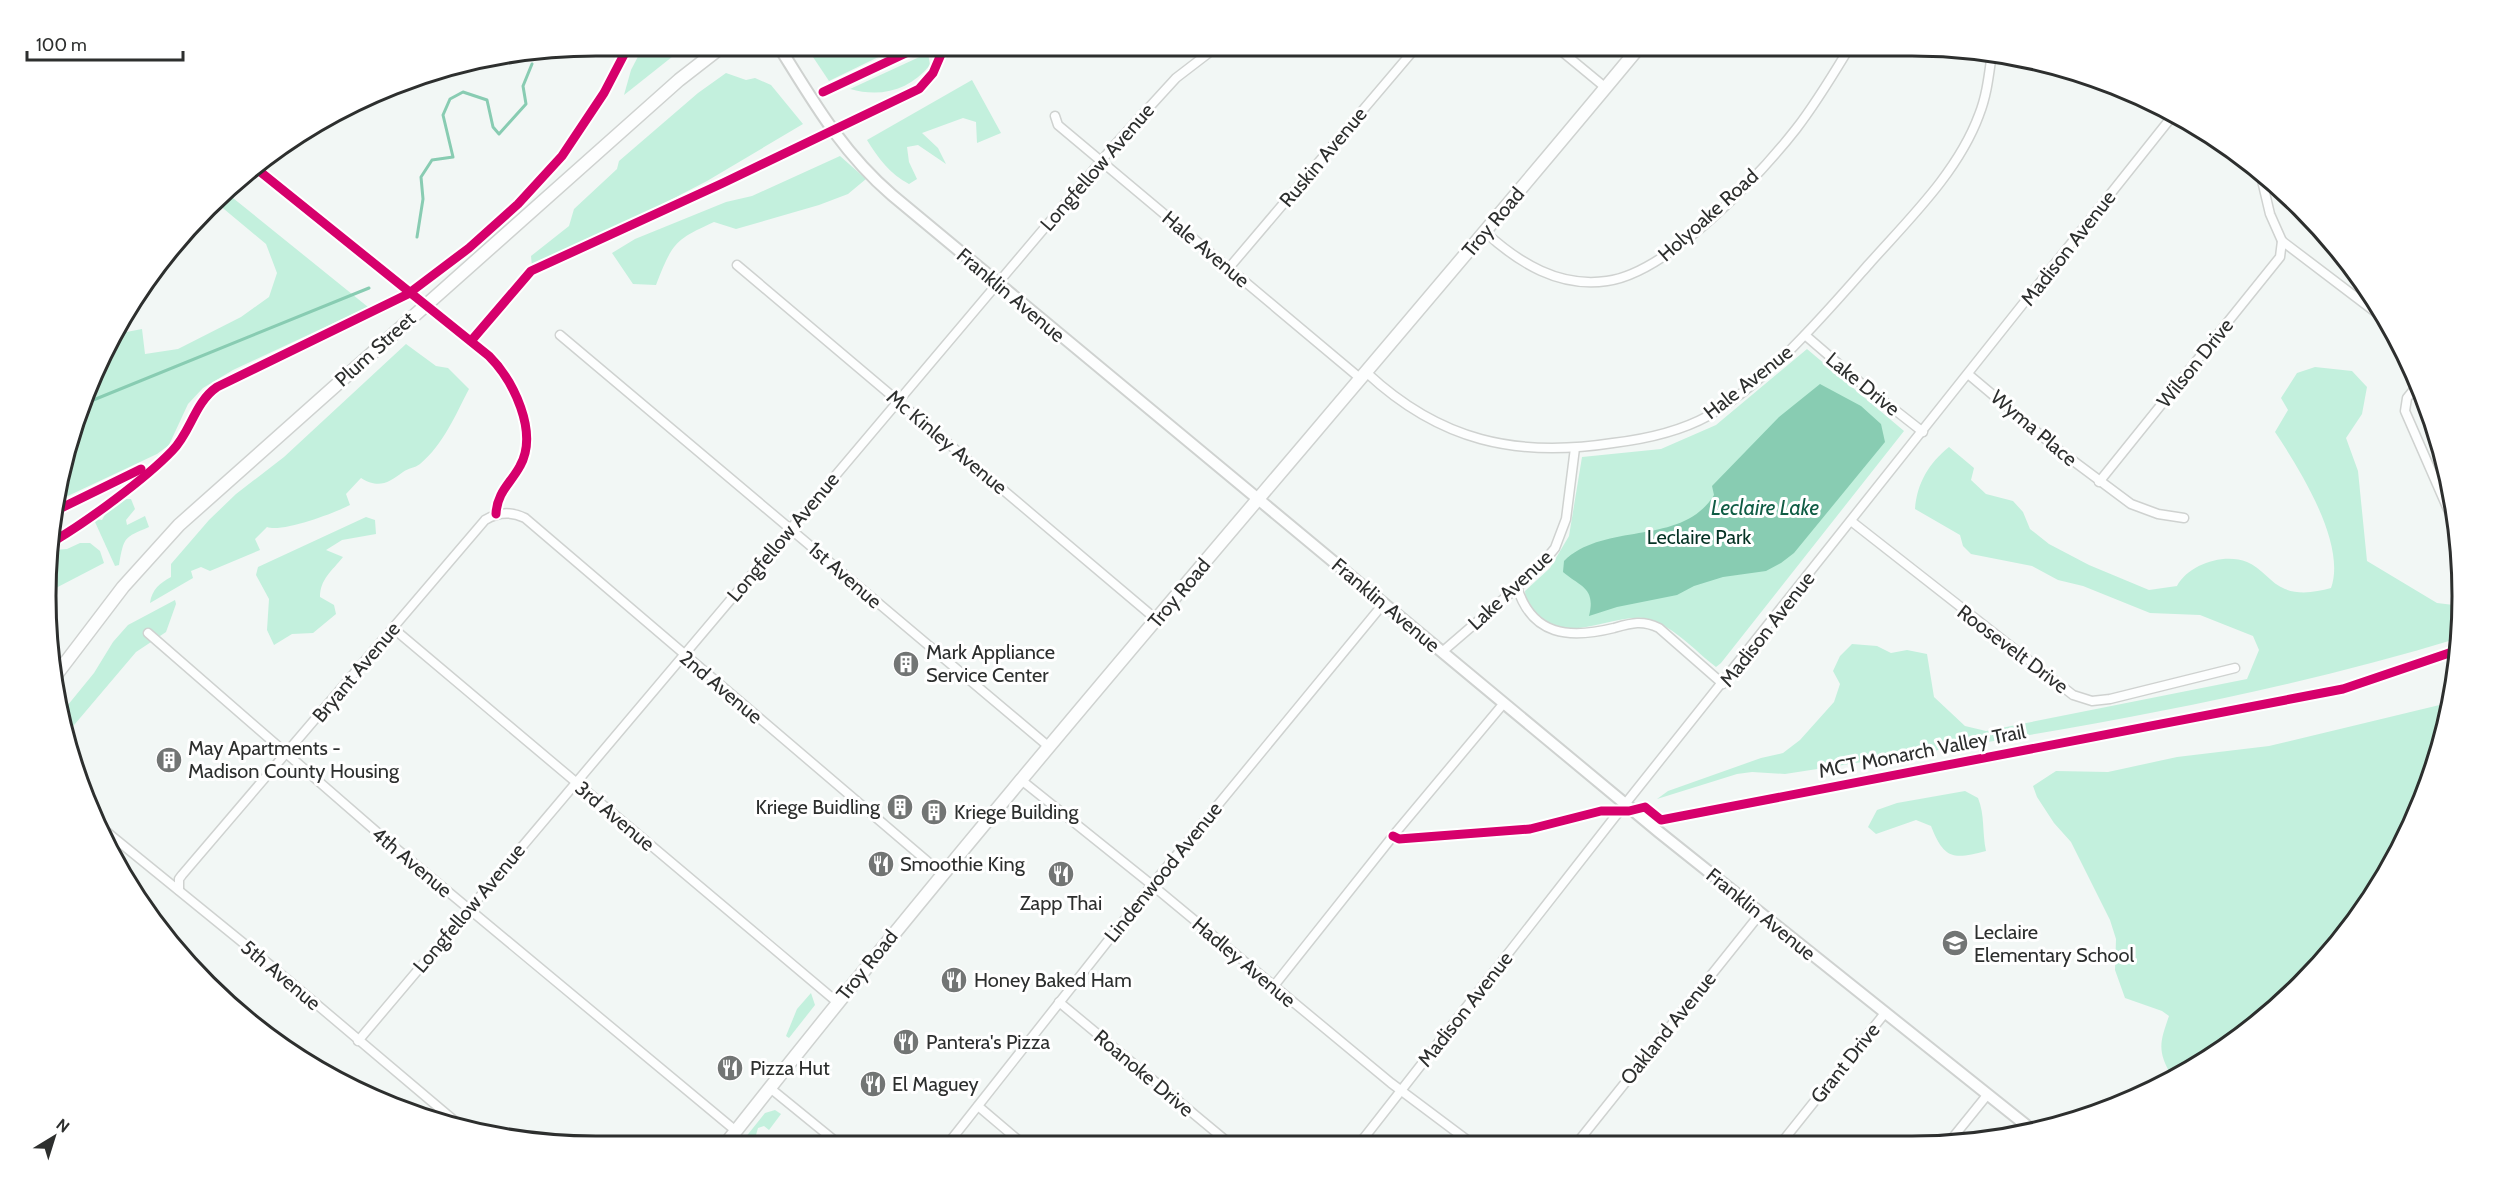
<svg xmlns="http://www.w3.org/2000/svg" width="2508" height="1191" viewBox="0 0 2508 1191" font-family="Cabin,sans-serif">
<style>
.green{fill:#c3f0dd}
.water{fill:#88ccb2}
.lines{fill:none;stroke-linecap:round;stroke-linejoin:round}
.stream{stroke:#88ccb2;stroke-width:3}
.minor-casing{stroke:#cfd2d0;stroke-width:11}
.tertiary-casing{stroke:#cfd2d0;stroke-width:14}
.secondary-casing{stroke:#cfd2d0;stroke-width:15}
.minor{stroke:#fdfefe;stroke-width:8}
.tertiary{stroke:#fdfefe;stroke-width:10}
.secondary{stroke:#fdfefe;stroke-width:12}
.cycleway-casing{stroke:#fff;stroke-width:13}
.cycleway{stroke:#d6006c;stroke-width:9}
.labels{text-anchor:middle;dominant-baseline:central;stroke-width:6;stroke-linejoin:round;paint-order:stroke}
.street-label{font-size:20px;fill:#2d2f2e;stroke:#fff}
.park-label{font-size:20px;fill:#053224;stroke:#fff}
.poi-label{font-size:20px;fill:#2d2f2e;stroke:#fff;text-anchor:start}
.water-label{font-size:21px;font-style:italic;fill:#0f5c44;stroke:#fff}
.rim{fill:none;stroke:#2d2f2e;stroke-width:3}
</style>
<rect width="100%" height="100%" fill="#f2f7f5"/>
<g class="green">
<polygon points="644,45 687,45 624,95 631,70"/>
<polygon points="805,45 903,45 829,81"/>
<path d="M928,53L930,65C910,90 881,98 850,89Z"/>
<polygon points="726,73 746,80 755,78 771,85 803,124 707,181 562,256 532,267 531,256 569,226 574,209 617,169 619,161 698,93"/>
<path d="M972,80L1001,133L977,143L976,122L963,118L922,133L938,148L946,164L918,145L907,147L909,162L917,179L909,184C890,174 878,158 867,140Z"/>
<path d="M840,156L866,179L848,194L819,205L736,229L714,222C674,240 672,244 656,285L633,284L612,253L635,239L726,202L752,196Z"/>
<polygon points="228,194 368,307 233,370 203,388 188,404 169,445 157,454 55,502 56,488 87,385 116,334 142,329 145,354 178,349 241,317 269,297 277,273 266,244 218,204"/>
<path d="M406,344L436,366L448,368L469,389C456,414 443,445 420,464C415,468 408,468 403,472C388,483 379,489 361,478L346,494L350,505C335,513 281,533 267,527L255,539L260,550L210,571L201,567L191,571L193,578L150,603C152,589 160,583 171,577V564L209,520L236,494L284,457Z"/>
<path d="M1807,349L1904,431L1721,663L1716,667C1695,651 1670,622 1643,618C1610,615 1562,646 1536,615C1528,607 1526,603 1525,591L1550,568L1569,536L1582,457L1661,449L1716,425Z"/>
<path d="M2315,367L2352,371L2367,387L2362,414L2346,438L2358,471L2367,561L2437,603L2462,606L2459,638C2240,705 2011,739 1785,774L1752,772L1737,774L1657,799L1668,791L1761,758L1783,753L1800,740L1834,702L1840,684L1833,671L1840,656L1852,644L1877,646L1891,653L1907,650L1927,654L1934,697L1965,726L1986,731L2247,679L2259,650L2253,636L2200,615L2150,613L2083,586L2058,580L2032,566L1971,554L1963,546L1960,535L1915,509C1917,483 1929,463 1949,447L1974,468L1971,480L1986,494L2013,501L2023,512L2030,529L2049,544L2089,565L2149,590L2177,586C2189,564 2224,553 2247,562C2261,567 2271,584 2285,589C2300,595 2316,592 2331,588C2347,544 2299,468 2275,432L2288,410L2281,398L2297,373Z"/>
<path d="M123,499H131L135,509L126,520L127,525L145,516L149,527C124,538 124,536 119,565L115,566L95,522L97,519L102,520L107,511Z"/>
<path d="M366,517L375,520L376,534L342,540L326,550L343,557C332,571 320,579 320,597L334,605L336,614L313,633L292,634L274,645L267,630L269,599L256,575L258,567Z"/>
<polygon points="80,543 90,543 100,551 104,563 52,590 54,550 67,549"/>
<polygon points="175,600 176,604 166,632 136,652 69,731 63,711 94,673 113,642 128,625"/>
<path d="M2452,702L2421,806L2349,930L2248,1032L2171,1075C2157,1050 2160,1042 2169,1016L2162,1011L2125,998L2115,970L2116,939L2110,920L2071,842L2054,823L2037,797L2033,786L2056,771L2108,772L2177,757L2269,746Z"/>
<path d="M1965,791L1978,798C1985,815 1982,832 1986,851C1953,860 1944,859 1931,826L1916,820L1876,834L1868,827L1877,810L1897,803Z"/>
<polygon points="811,993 815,1005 789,1038 786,1036 797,1009"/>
<polygon points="775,1110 781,1114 769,1130 764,1126 758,1128 756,1135 760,1140 755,1145 744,1145 741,1143 765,1113"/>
</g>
<path class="water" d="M1820,384L1861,406L1881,424L1885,442L1794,553L1781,563L1766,571L1723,577L1694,586L1677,595L1617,607L1589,616C1596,588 1581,587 1563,572L1564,561C1605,521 1682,547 1714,495L1712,486L1779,417Z"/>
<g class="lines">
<g class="stream">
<polyline points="536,57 537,55"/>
<polyline points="417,237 423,199 421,177 432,160 453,157 443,115 450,99 463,92 487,100 493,127 499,134 526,104 523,86 532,64"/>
<polyline points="81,405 369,288"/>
</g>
<defs>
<g id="minor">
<polyline points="1554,45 1606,88"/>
<polyline points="1055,116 1058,125 1361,379"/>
<polyline points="2260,172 2270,214 2282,241 2386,320"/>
<path d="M1485,232C1519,263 1559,288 1607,281C1668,273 1759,176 1796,129C1817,102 1834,73 1851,45"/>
<polyline points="737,265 1157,620"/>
<polyline points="1228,269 1418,45"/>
<polyline points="560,335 1048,746"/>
<polyline points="1805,335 1863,385 1923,432"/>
<path d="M1367,373C1440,441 1516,458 1613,443C1646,439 1679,432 1708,416C1767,382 1825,314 1869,264C1909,219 1958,172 1979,115C1987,95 1989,74 1992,53"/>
<polyline points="1968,374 2056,448 2131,504 2158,514 2184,518"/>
<polyline points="2420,382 2407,398 2405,411 2457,530"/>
<polyline points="2099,482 2280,257 2282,241"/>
<polyline points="1851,521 2073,695 2092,701 2110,699 2235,668"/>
<path d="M1517,587C1532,636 1569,639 1614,628C1632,623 1642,620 1659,628L1723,684"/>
<polyline points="394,629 837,1002"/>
<polyline points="148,633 386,840 736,1131"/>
<polyline points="1442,652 1536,571 1555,548 1566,519 1575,448"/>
<polyline points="1020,779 1152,885 1391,1083 1471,1143"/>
<polyline points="97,824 269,964 463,1128"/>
<path d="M179,890V879L182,875L485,520C498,512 511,511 525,518L941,873"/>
<polyline points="1273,987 1397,831 1504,703"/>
<polyline points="1059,1002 1230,1144"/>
<polyline points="358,1041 1112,148 1176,78 1219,45"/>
<polyline points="770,1088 840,1145"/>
<polyline points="978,1106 1024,1145"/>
<polyline points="1950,1141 1988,1094"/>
<polyline points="1782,1142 1885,1013"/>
<polyline points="1360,1143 1614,818 2174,114"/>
<polyline points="1577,1143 1760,914"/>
<polyline points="947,1145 1152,885 1384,603"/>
</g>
<path id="tertiary" d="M778,45C813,101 841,151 892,195L1659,832L2031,1129"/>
<g id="secondary">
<polyline points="53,679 123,587 179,525 679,80 724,45"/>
<path d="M724,1146C1019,770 1336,413 1641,45"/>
</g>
</defs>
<use href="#minor" class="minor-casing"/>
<use href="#tertiary" class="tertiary-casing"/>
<use href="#secondary" class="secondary-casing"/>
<use href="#minor" class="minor"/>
<use href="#tertiary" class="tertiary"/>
<use href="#secondary" class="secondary"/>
<defs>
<g id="cycleway">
<polyline points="823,92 923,45"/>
<path d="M253,166L489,356C513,380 539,432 520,466C511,483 497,492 496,514"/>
<polyline points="471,341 531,271 723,183 919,89 933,73 945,45"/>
<polyline points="55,511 141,469"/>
<path d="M54,541C88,521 145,479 172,451C191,432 194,403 217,387L408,294L469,248L518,204L562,156L604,93L629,45"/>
<polyline points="1393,836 1399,839 1530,829 1601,811 1629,811 1645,807 1661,820 2343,689 2458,650"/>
</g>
</defs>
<use href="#cycleway" class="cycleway-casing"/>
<use href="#cycleway" class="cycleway"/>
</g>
<defs>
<symbol id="building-disc" viewBox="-11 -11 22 22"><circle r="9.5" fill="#727574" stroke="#fff"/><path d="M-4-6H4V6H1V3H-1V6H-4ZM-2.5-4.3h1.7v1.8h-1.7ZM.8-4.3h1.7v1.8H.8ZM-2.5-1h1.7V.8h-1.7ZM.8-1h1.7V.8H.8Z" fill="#fff"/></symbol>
<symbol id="restaurant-disc" viewBox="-11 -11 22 22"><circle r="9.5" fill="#727574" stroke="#fff"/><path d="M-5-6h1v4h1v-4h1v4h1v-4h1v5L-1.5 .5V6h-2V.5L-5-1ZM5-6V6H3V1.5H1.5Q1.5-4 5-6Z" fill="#fff"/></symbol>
<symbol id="school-disc" viewBox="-11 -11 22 22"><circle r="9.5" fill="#727574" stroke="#fff"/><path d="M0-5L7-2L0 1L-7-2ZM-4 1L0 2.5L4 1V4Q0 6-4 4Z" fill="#fff"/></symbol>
</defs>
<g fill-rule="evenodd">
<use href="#building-disc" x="891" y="649" width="30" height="30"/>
<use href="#building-disc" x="154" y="745" width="30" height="30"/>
<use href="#building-disc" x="885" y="792" width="30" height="30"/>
<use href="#building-disc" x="919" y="797" width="30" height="30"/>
<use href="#restaurant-disc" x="866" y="849" width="30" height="30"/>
<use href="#restaurant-disc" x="1046" y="859" width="30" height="30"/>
<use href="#school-disc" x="1940" y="928" width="30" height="30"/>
<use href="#restaurant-disc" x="939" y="965" width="30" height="30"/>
<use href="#restaurant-disc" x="891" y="1027" width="30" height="30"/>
<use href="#restaurant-disc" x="715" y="1053" width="30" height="30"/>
<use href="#restaurant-disc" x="858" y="1069" width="30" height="30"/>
</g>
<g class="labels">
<g class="street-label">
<text transform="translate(1323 157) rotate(-50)">Ruskin Avenue</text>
<text transform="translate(1097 167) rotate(-49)">Longfellow Avenue</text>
<text transform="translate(1708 215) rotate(-42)">Holyoake Road</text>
<text transform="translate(1493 222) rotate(-50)">Troy Road</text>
<text transform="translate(2068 248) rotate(-52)">Madison Avenue</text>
<text transform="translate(1206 249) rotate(40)">Hale Avenue</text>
<text transform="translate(1011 295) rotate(40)">Franklin Avenue</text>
<text transform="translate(375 349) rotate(-42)">Plum Street</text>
<text transform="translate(2195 363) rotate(-51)">Wilson Drive</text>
<text transform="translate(1748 382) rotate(-38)">Hale Avenue</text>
<text transform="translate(1863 384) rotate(39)">Lake Drive</text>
<text transform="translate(2034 428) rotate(40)">Wyma Place</text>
<text transform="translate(947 442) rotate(40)">Mc Kinley Avenue</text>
<text transform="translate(783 537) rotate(-50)">Longfellow Avenue</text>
<text transform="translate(845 575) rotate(41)">1st Avenue</text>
<text transform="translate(1510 590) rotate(-43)">Lake Avenue</text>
<text transform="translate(1179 593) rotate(-50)">Troy Road</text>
<text transform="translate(1386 605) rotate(40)">Franklin Avenue</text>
<text transform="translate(1767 629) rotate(-52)">Madison Avenue</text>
<text transform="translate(2013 649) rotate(37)">Roosevelt Drive</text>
<text transform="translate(356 672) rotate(-50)">Bryant Avenue</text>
<text transform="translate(721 687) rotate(40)">2nd Avenue</text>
<text transform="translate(1922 751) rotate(-11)">MCT Monarch Valley Trail</text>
<text transform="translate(615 816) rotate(40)">3rd Avenue</text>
<text transform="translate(412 862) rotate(40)">4th Avenue</text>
<text transform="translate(1163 872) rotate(-51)">Lindenwood Avenue</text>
<text transform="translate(469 908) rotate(-50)">Longfellow Avenue</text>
<text transform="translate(1761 914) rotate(39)">Franklin Avenue</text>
<text transform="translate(1244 962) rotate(40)">Hadley Avenue</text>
<text transform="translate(867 965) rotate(-51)">Troy Road</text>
<text transform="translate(281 975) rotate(40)">5th Avenue</text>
<text transform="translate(1465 1009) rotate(-52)">Madison Avenue</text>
<text transform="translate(1668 1028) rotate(-51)">Oakland Avenue</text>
<text transform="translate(1845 1063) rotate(-51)">Grant Drive</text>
<text transform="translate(1144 1073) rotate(40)">Roanoke Drive</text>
</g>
<g class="park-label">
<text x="1699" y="537">Leclaire Park</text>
</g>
<g class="poi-label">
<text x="926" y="652">Mark Appliance<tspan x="926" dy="23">Service Center</tspan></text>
<text x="188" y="748">May Apartments -<tspan x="188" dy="23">Madison County Housing</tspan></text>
<text x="880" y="807" text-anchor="end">Kriege Buidling</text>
<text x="954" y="812">Kriege Building</text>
<text x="900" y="864">Smoothie King</text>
<text x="1061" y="903" text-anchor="middle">Zapp Thai</text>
<text x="1974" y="932">Leclaire<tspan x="1974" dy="23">Elementary School</tspan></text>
<text x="974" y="980">Honey Baked Ham</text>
<text x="926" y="1042">Pantera's Pizza</text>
<text x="750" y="1068">Pizza Hut</text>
<text x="892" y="1084">El Maguey</text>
</g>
<g class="water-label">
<text x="1765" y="507">Leclaire Lake</text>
</g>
</g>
<path d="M0 0H2508V1191H0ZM596 56H1912A540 540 0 0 1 2452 596V596A540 540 0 0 1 1912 1136H596A540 540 0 0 1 56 596V596A540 540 0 0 1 596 56Z" fill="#fff" fill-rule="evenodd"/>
<path class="rim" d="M596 56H1912A540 540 0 0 1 2452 596V596A540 540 0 0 1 1912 1136H596A540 540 0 0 1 56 596V596A540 540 0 0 1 596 56Z"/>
<g transform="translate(54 1137) rotate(38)" stroke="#ffffff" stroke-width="4.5" paint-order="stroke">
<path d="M0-4.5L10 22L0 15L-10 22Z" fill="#2d2f2e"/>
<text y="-9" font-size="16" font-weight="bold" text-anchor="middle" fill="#2d2f2e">N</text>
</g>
<path d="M27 51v9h156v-9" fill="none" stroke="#2d2f2e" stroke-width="3"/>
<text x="36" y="51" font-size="18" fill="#2d2f2e" stroke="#ffffff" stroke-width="4.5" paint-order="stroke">100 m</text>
</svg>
